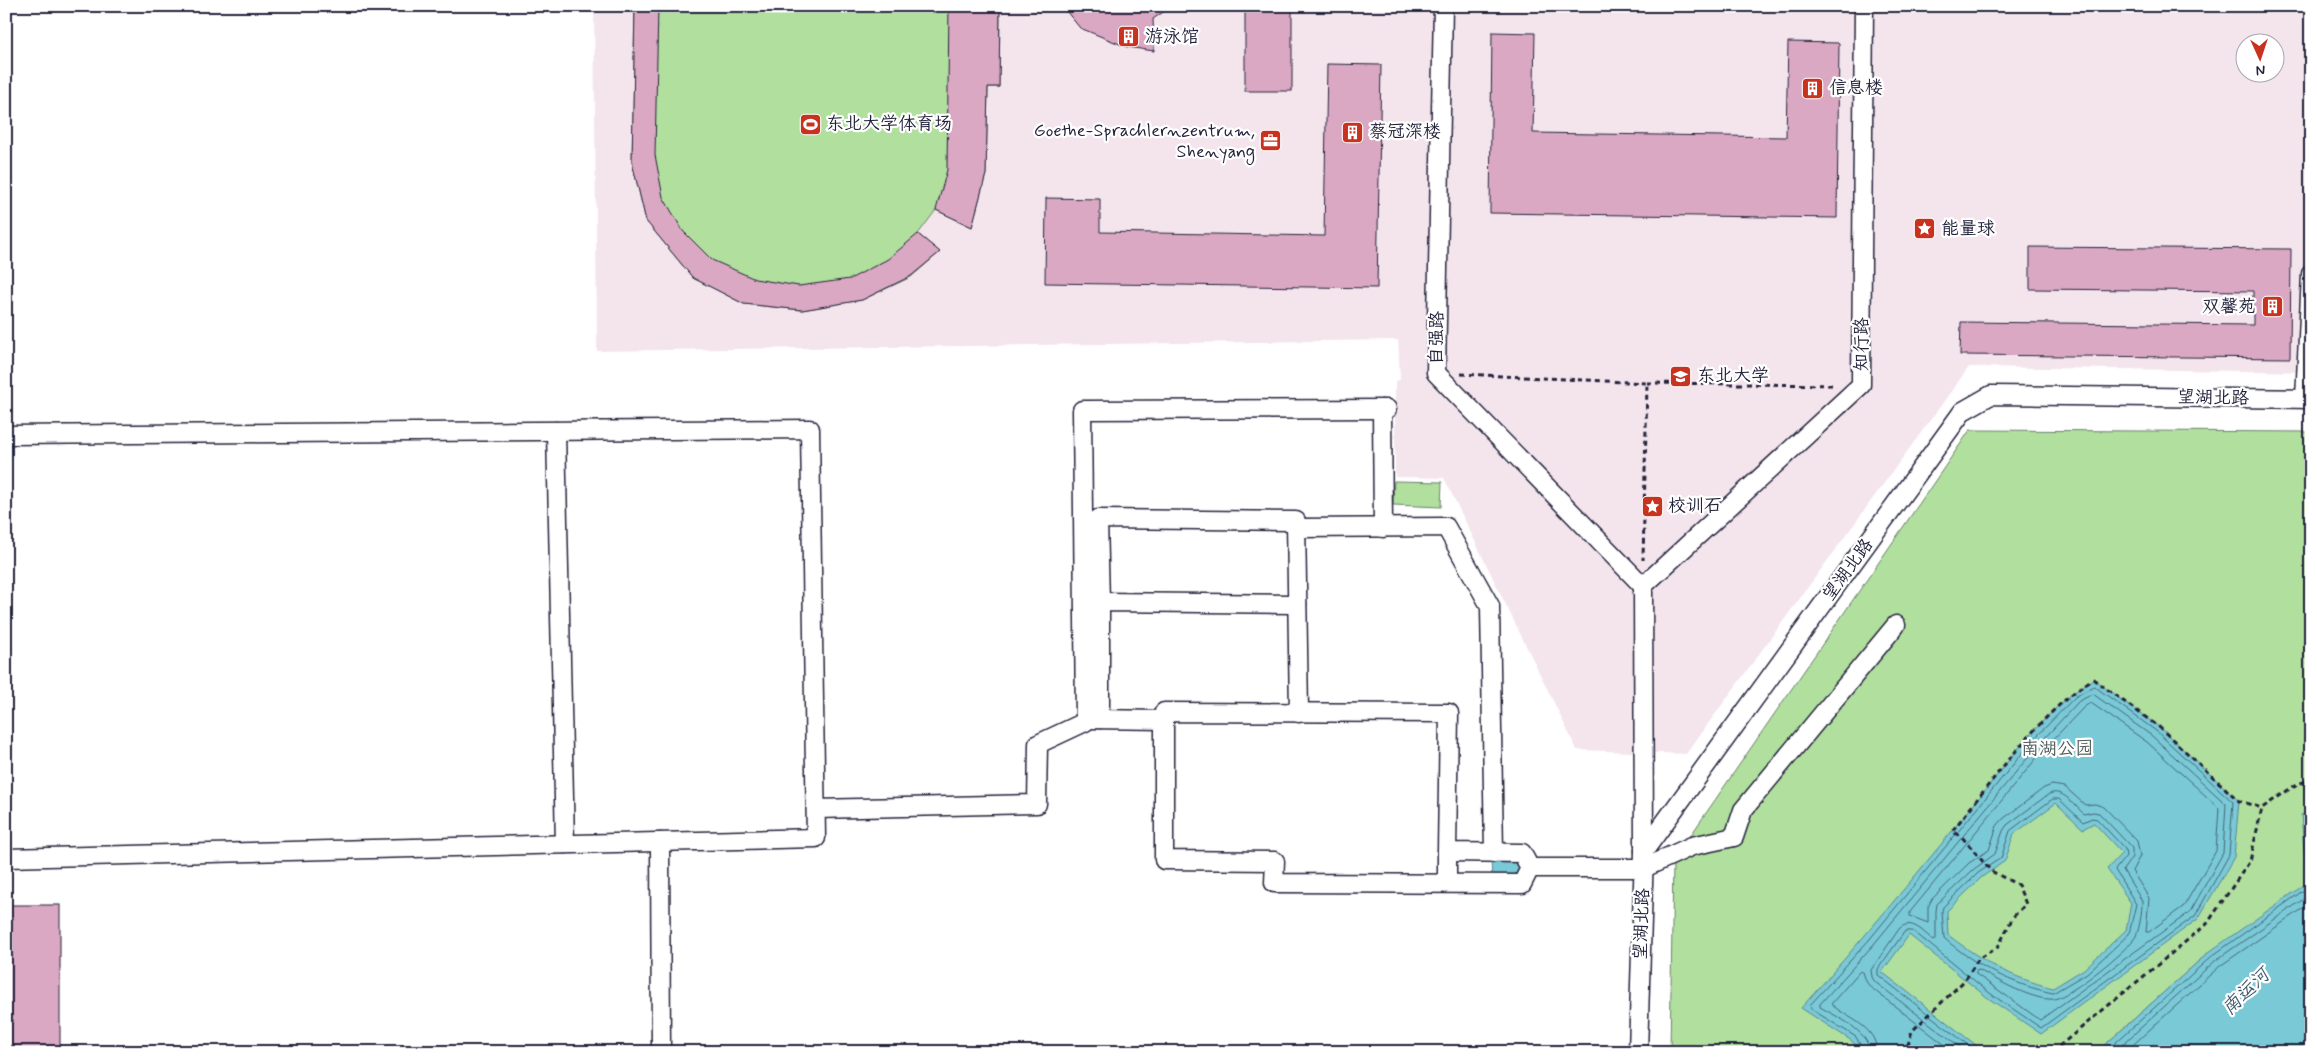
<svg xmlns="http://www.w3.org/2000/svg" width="2317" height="1058" viewBox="0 0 2317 1058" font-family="Mynerve,'LXGW WenKai TC',sans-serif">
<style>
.built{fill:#f4e5ed;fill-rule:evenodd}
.green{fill:#b1df9e;stroke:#6a806c}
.water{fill:#7ac9d6;stroke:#578698;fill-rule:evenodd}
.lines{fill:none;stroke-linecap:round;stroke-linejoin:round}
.shore{stroke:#456579;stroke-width:1}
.building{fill:#dba8c3;stroke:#22223b}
.minor-casing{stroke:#22223b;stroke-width:21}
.path{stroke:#22223b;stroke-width:3;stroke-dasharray:5 4;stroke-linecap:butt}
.minor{stroke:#fff;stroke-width:18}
.labels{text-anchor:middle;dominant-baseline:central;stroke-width:4.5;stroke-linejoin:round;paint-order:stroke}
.poi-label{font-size:18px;fill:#22223b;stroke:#fff;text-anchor:start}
.street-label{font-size:18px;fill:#22223b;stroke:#fff}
.park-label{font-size:18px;fill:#4d5b59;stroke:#fff}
.water-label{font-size:19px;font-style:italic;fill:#415c71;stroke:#fff}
</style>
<rect width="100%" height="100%" fill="#fff"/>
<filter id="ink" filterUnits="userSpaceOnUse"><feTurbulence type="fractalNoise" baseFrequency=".02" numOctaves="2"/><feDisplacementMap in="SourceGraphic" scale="10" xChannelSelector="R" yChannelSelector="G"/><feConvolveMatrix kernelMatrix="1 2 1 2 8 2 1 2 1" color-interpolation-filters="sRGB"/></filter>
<g filter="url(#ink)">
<path class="built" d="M594,6H2311V372L1969,367L1686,754L1577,750L1444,478L1395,477V381L1400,380L1398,340L597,351ZM2244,42H2274V72H2244Z"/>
<g class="green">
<polygon points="635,6 1000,6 999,87 988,87 986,174 972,227 936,210 918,234 940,252 911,277 862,300 802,310 744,304 693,278 646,221 632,162"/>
<polygon points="1970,430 2311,432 2311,1032 2209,952 2097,1052 1670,1052 1673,861"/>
<polygon points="1394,481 1442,482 1441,507 1393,505"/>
</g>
<g class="water">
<path d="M2093,679L2159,727L2239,801L2234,857L2198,919L2041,1034L1988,998L1909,935L1882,972L1985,1052H1860L1852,1041L1801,1008C1858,945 1912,880 1966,814C2004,768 2041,712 2093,679ZM2056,803L2083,829L2094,823L2122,853L2107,869L2131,903L2126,930L2084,969L2053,988C2009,977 1984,962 1948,935L1947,911L1982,877L2005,861L2014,834Z"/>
<polygon points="2311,811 2311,1052 2097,1052 2209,952 2307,883 2301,815"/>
<polygon points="1496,858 1516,858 1521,863 1521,876 1492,877 1491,862"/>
</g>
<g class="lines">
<g class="shore">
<polygon points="2091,703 2147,742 2219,808 2216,851 2184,906 2149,932 2146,932 2149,898 2132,871 2140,856 2137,841 2104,807 2095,804 2085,805 2065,787 2052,785 2044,788 2003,819 1997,826 1989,850 1969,863 1932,899 1928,907 1928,923 1910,916 1910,912 2044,749 2084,707"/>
<path d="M2053,799H2059L2083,822L2092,818L2097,819L2125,849L2126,856L2115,870L2136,904L2129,934L2087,973L2053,993C2013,985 1974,965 1944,938L1942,911L1943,907L1978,873L2001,858L2010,831Z"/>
<polyline points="2311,816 2306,820 2311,872"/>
<polyline points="1864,1052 1856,1037 1811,1009 1810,1005 1869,940 2034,739 2075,697 2094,686 2156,731 2233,802 2229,855 2195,916 2041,1028 1991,994 1913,931 1905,931 1878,969 1878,975 1977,1052"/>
<path d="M1870,1052C1868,1030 1837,1017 1820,1007V1004L1874,944L2039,744L2079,701L2093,694L2152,736L2226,804L2223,853L2190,912L2040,1020L1976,974V971L1979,970C1997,980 2033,1001 2054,999C2069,997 2129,949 2136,936C2140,927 2142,911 2142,901L2123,870L2132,857V848L2099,813L2093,812L2084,814C2074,805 2063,788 2049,794L2007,825L2003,831L1995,854L1974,869L1937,904L1936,911V939L1933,940C1923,932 1911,917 1899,929L1871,970L1872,977L1875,982L1967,1052"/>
<path d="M1877,1052C1876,1025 1847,1019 1831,1004L1860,971L1863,972L1866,981L1870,987L1954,1052"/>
<polyline points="2105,1052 2212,956 2311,885"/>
<polyline points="2114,1052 2216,960 2311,894"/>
<polyline points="2125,1052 2220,966 2311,903"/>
</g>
</g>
<g class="building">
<polygon points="635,6 658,6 655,155 663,197 683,231 712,260 755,279 799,286 850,279 888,259 918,234 940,252 911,276 862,300 802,310 744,304 693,278 646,221 632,162"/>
<polygon points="949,6 1000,6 999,87 988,87 986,174 972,227 936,210 947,170"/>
<polygon points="1062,6 1172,6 1153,19 1154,51 1127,47 1080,28"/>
<rect x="1245" y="6" width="47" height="85"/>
<polygon points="1492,32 1535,33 1533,133 1786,137 1788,42 1839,43 1837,218 1490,213"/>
<polygon points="1327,64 1381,65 1377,288 1045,283 1046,198 1100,199 1100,232 1324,236"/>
<polygon points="2030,247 2291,249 2290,358 1960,355 1961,322 2253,325 2253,291 2030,289"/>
<rect x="6" y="905" width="54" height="147"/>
</g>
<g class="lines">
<defs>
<g id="minor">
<polyline points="1443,6 1436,373 1643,586"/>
<polyline points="2305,399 2311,274"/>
<polyline points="1382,409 1383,528"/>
<polyline points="556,431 565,844"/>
<polyline points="6,435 810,429 816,838 6,858"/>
<polyline points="1296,528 1446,527 1490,606 1494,853"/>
<polyline points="1643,586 1861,385 1864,6"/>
<polyline points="1643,586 1644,851"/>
<polyline points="1100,602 1098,519 1296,521 1299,713"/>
<polyline points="1089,719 1164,720"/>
<polyline points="1100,719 1100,602 1297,604"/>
<polyline points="816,809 1037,804 1038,744 1085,722 1082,410 1387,409"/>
<polyline points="660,842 661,1052"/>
<polyline points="1530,868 1522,884 1274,883 1275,861 1164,860 1164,712 1449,713 1447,852 1522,853 1530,868 1644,868 1692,846 1734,837 1743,810 1896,625"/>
<polyline points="1447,883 1447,852"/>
<polyline points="1638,1052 1644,851 1963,411 1991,395 2311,399"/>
</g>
</defs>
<use href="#minor" class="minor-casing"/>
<g class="path">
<polyline points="1461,374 1647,383 1643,560"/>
<polyline points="1647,383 1836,385"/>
<polyline points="1853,1052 1858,1049 1873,1052"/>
<path d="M1892,1052L1907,1048L1912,1031L1965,980L1979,958L1998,947L2013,917L2026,904L2018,885L1991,871L1962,837L1952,831C1993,781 2039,713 2093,679L2159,727L2239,801L2262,808L2297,784L2311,780"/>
<polyline points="2052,1052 2207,924 2250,861 2262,808"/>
</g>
<use href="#minor" class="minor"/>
</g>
</g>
<defs>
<symbol id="building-square" viewBox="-11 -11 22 22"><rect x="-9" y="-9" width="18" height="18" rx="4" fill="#c8321e" stroke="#fff"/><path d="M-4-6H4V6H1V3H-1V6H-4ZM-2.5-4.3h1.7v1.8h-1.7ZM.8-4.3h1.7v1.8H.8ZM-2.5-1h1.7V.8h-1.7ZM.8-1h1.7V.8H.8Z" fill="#fff"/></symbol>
<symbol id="stadium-square" viewBox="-11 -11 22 22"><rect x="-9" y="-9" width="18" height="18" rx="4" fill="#c8321e" stroke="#fff"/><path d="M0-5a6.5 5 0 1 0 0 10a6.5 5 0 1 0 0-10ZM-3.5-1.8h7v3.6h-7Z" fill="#fff"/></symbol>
<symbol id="office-square" viewBox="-11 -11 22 22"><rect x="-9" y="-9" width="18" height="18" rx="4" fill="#c8321e" stroke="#fff"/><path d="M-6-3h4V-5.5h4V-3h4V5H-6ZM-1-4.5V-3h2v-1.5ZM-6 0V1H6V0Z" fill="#fff"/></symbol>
<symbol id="sight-square" viewBox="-11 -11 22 22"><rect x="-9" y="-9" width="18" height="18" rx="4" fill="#c8321e" stroke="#fff"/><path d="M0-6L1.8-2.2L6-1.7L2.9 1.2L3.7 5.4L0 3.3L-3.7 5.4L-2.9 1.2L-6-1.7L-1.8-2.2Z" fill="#fff"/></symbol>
<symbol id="university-square" viewBox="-11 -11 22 22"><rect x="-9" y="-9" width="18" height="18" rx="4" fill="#c8321e" stroke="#fff"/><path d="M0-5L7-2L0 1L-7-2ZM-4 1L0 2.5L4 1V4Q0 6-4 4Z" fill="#fff"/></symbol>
</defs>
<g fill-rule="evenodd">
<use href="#building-square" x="1116" y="24" width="25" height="25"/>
<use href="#building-square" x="1800" y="76" width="25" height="25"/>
<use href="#stadium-square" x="798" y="112" width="25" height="25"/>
<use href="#building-square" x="1340" y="120" width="25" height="25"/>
<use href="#office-square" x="1258" y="128" width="25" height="25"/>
<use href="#sight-square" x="1912" y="216" width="25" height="25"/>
<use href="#building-square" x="2260" y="294" width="25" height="25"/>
<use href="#university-square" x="1668" y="364" width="25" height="25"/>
<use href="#sight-square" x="1640" y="494" width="25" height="25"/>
</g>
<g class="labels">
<g class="poi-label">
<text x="1145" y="37">游泳馆</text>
<text x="1829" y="88">信息楼</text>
<text x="826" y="124">东北大学体育场</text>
<text x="1255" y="131" text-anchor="end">Goethe-Sprachlernzentrum,<tspan x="1255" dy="21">Shenyang</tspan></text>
<text x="1369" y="132">蔡冠深楼</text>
<text x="1941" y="229">能量球</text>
<text x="2256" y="307" text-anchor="end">双馨苑</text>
<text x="1697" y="376">东北大学</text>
<text x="1668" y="506">校训石</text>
</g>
<g class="street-label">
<text transform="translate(1437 338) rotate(-89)">自强路</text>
<text transform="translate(1862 344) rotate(-90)">知行路</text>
<text transform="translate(2213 398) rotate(1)">望湖北路</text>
<text transform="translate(1848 570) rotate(-54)">望湖北路</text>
<text transform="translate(1642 924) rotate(-88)">望湖北路</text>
</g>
<g class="park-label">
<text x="2057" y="749">南湖公园</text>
</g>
<g class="water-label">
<text transform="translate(2246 992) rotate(-44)">南运河</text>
</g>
</g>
<rect width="2317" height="1058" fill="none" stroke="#fff" stroke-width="25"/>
<rect x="12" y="12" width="2292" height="1033" fill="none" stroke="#22223b" stroke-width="2" filter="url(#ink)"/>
<g transform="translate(2260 58) rotate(177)"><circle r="24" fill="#ffffff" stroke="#a7a7b1"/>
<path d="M0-4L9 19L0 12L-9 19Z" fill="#c8321e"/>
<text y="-8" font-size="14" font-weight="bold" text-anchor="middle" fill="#22223b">N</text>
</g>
</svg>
